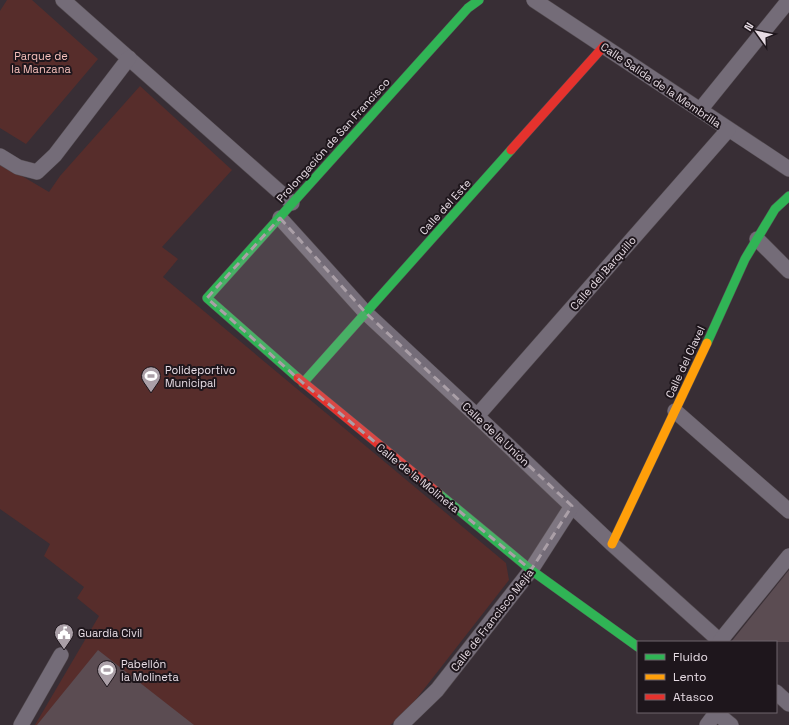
<svg xmlns="http://www.w3.org/2000/svg" width="789" height="725" viewBox="0 0 789 725" font-family="'Space Grotesk',sans-serif">
<style>
.green{fill:#572d2b}
.building{fill:#5b4c52}
.lines{fill:none;stroke-linecap:round;stroke-linejoin:round}
.street-casing{stroke:#534b50;stroke-width:16}
.fast-casing{stroke:#534b50;stroke-width:10}
.slow-casing{stroke:#534b50;stroke-width:10}
.jam-casing{stroke:#534b50;stroke-width:10}
.street{stroke:#746c78;stroke-width:15}
.fast{stroke:#30b455;stroke-width:9}
.slow{stroke:#ff9f0a;stroke-width:9}
.jam{stroke:#e5322d;stroke-width:9}
.marked{fill:#aa9fa7;fill-opacity:0.2;stroke:#aa9fa7;stroke-width:3;stroke-dasharray:8 5;stroke-linejoin:round}
.labels{text-anchor:middle;dominant-baseline:central;stroke-width:4;stroke-linejoin:round;paint-order:stroke}
.park-label{font-size:11px;fill:#f6c0bb;stroke:#1e161c}
.street-label{font-size:11px;fill:#e7dce4;stroke:#1e161c}
.poi-label{font-size:11px;fill:#e7dce4;stroke:#1e161c;text-anchor:start}
</style>
<rect width="100%" height="100%" fill="#382e35"/>
<g class="green">
<polygon points="7,0 32,0 98,59 26,144 0,128 0,11"/>
<polygon points="140,86 232,170 162,247 178,259 163,277 506,563 509,580 403,716 390,725 35,725 99,616 77,598 84,587 44,556 50,544 0,509 0,163 49,192 60,176"/>
</g>
<g class="building">
<polygon points="789,570 789,642 731,642"/>
<polygon points="98,650 194,725 37,725"/>
</g>
<g class="lines">
<defs>
<g id="street">
<polyline points="63,0 292,203"/>
<polyline points="534,0 789,169"/>
<polyline points="700,110 789,0"/>
<polyline points="0,156 18,167 37,172 55,155 129,58"/>
<polyline points="280,218 366,313 477,416 612,544 721,642"/>
<polyline points="757,239 789,271"/>
<polyline points="675,411 789,511"/>
<polyline points="477,416 728,130"/>
<polyline points="720,641 789,556"/>
<polyline points="776,692 789,704"/>
<polyline points="715,712 731,725"/>
<polyline points="21,725 61,655"/>
<polyline points="401,725 437,690 531,570 572,506"/>
<polyline points="707,725 716,713"/>
</g>
<g id="fast">
<polyline points="707,343 745,259 775,209 789,196"/>
<polyline points="298,378 207,298 468,8 479,0"/>
<polyline points="303,383 511,150"/>
<polyline points="438,493 531,570 638,647"/>
</g>
<polyline id="slow" points="612,544 707,343"/>
<g id="jam">
<polyline points="511,150 604,46"/>
<polyline points="298,378 438,493"/>
</g>
</defs>
<use href="#street" class="street-casing"/>
<use href="#fast" class="fast-casing"/>
<use href="#slow" class="slow-casing"/>
<use href="#jam" class="jam-casing"/>
<use href="#street" class="street"/>
<use href="#fast" class="fast"/>
<use href="#slow" class="slow"/>
<use href="#jam" class="jam"/>
</g>
<path class="marked" d="M280,218L366,313L572,506L531,570L303,383L207,298Z"/>
<defs>
<symbol id="stadium-pin" viewBox="-11 -11 22 30"><path d="M0 17L-7.5 6A9.5 9.5 0 1 1 7.5 6Z" fill="#aa9fa7" stroke="#1e161c"/><path d="M0-5a6.5 5 0 1 0 0 10a6.5 5 0 1 0 0-10ZM-3.5-1.8h7v3.6h-7Z" fill="#fff"/></symbol>
<symbol id="civic-pin" viewBox="-11 -11 22 30"><path d="M0 17L-7.5 6A9.5 9.5 0 1 1 7.5 6Z" fill="#aa9fa7" stroke="#1e161c"/><path d="M-.6-6.5H3V-4.5H.6V-3L4-1V1h2V6H-6V1h2V-1L-.6-3ZM-1.2 2.5V6h2.4V2.5Z" fill="#fff"/></symbol>
</defs>
<g fill-rule="evenodd">
<use href="#stadium-pin" x="140" y="365" width="22" height="30"/>
<use href="#civic-pin" x="53" y="622" width="22" height="30"/>
<use href="#stadium-pin" x="96" y="659" width="22" height="30"/>
</g>
<g class="labels">
<g class="park-label">
<text x="41" y="56">Parque de<tspan x="41" dy="13">la Manzana</tspan></text>
</g>
<g class="street-label">
<text transform="translate(661 85) rotate(34)">Calle Salida de la Membrilla</text>
<text transform="translate(333 140) rotate(-48)">Prolongación de San Francisco</text>
<text transform="translate(445 207) rotate(-48)">Calle del Este</text>
<text transform="translate(603 273) rotate(-49)">Calle del Barquillo</text>
<text transform="translate(685 362) rotate(-65)">Calle del Clavel</text>
<text transform="translate(496 434) rotate(43)">Calle de la Unión</text>
<text transform="translate(418 478) rotate(39)">Calle de la Molineta</text>
<text transform="translate(492 620) rotate(-52)">Calle de Francisco Mejía</text>
</g>
<g class="poi-label">
<text x="165" y="370">Polideportivo<tspan x="165" dy="13">Municipal</tspan></text>
<text x="78" y="633">Guardia Civil</text>
<text x="121" y="664">Pabellón<tspan x="121" dy="13">la Molineta</tspan></text>
</g>
</g>
<rect x="637" y="641" width="140" height="72" fill="#1e161c" stroke="#6e656c"/>
<rect x="645" y="654" width="20" height="6" fill="#30b455" stroke="#6e656c"/>
<text x="673" y="661" font-size="12" fill="#e7dce4">Fluido</text>
<rect x="645" y="674" width="20" height="6" fill="#ff9f0a" stroke="#6e656c"/>
<text x="673" y="681" font-size="12" fill="#e7dce4">Lento</text>
<rect x="645" y="694" width="20" height="6" fill="#e5322d" stroke="#6e656c"/>
<text x="673" y="701" font-size="12" fill="#e7dce4">Atasco</text>
<g transform="translate(757 32) rotate(303)" stroke="#1e161c" stroke-width="3" paint-order="stroke">
<path d="M0-3L7 15L0 10L-7 15Z" fill="#e7dce4"/>
<text y="-6" font-size="11" font-weight="bold" text-anchor="middle" fill="#e7dce4">N</text>
</g>
</svg>
